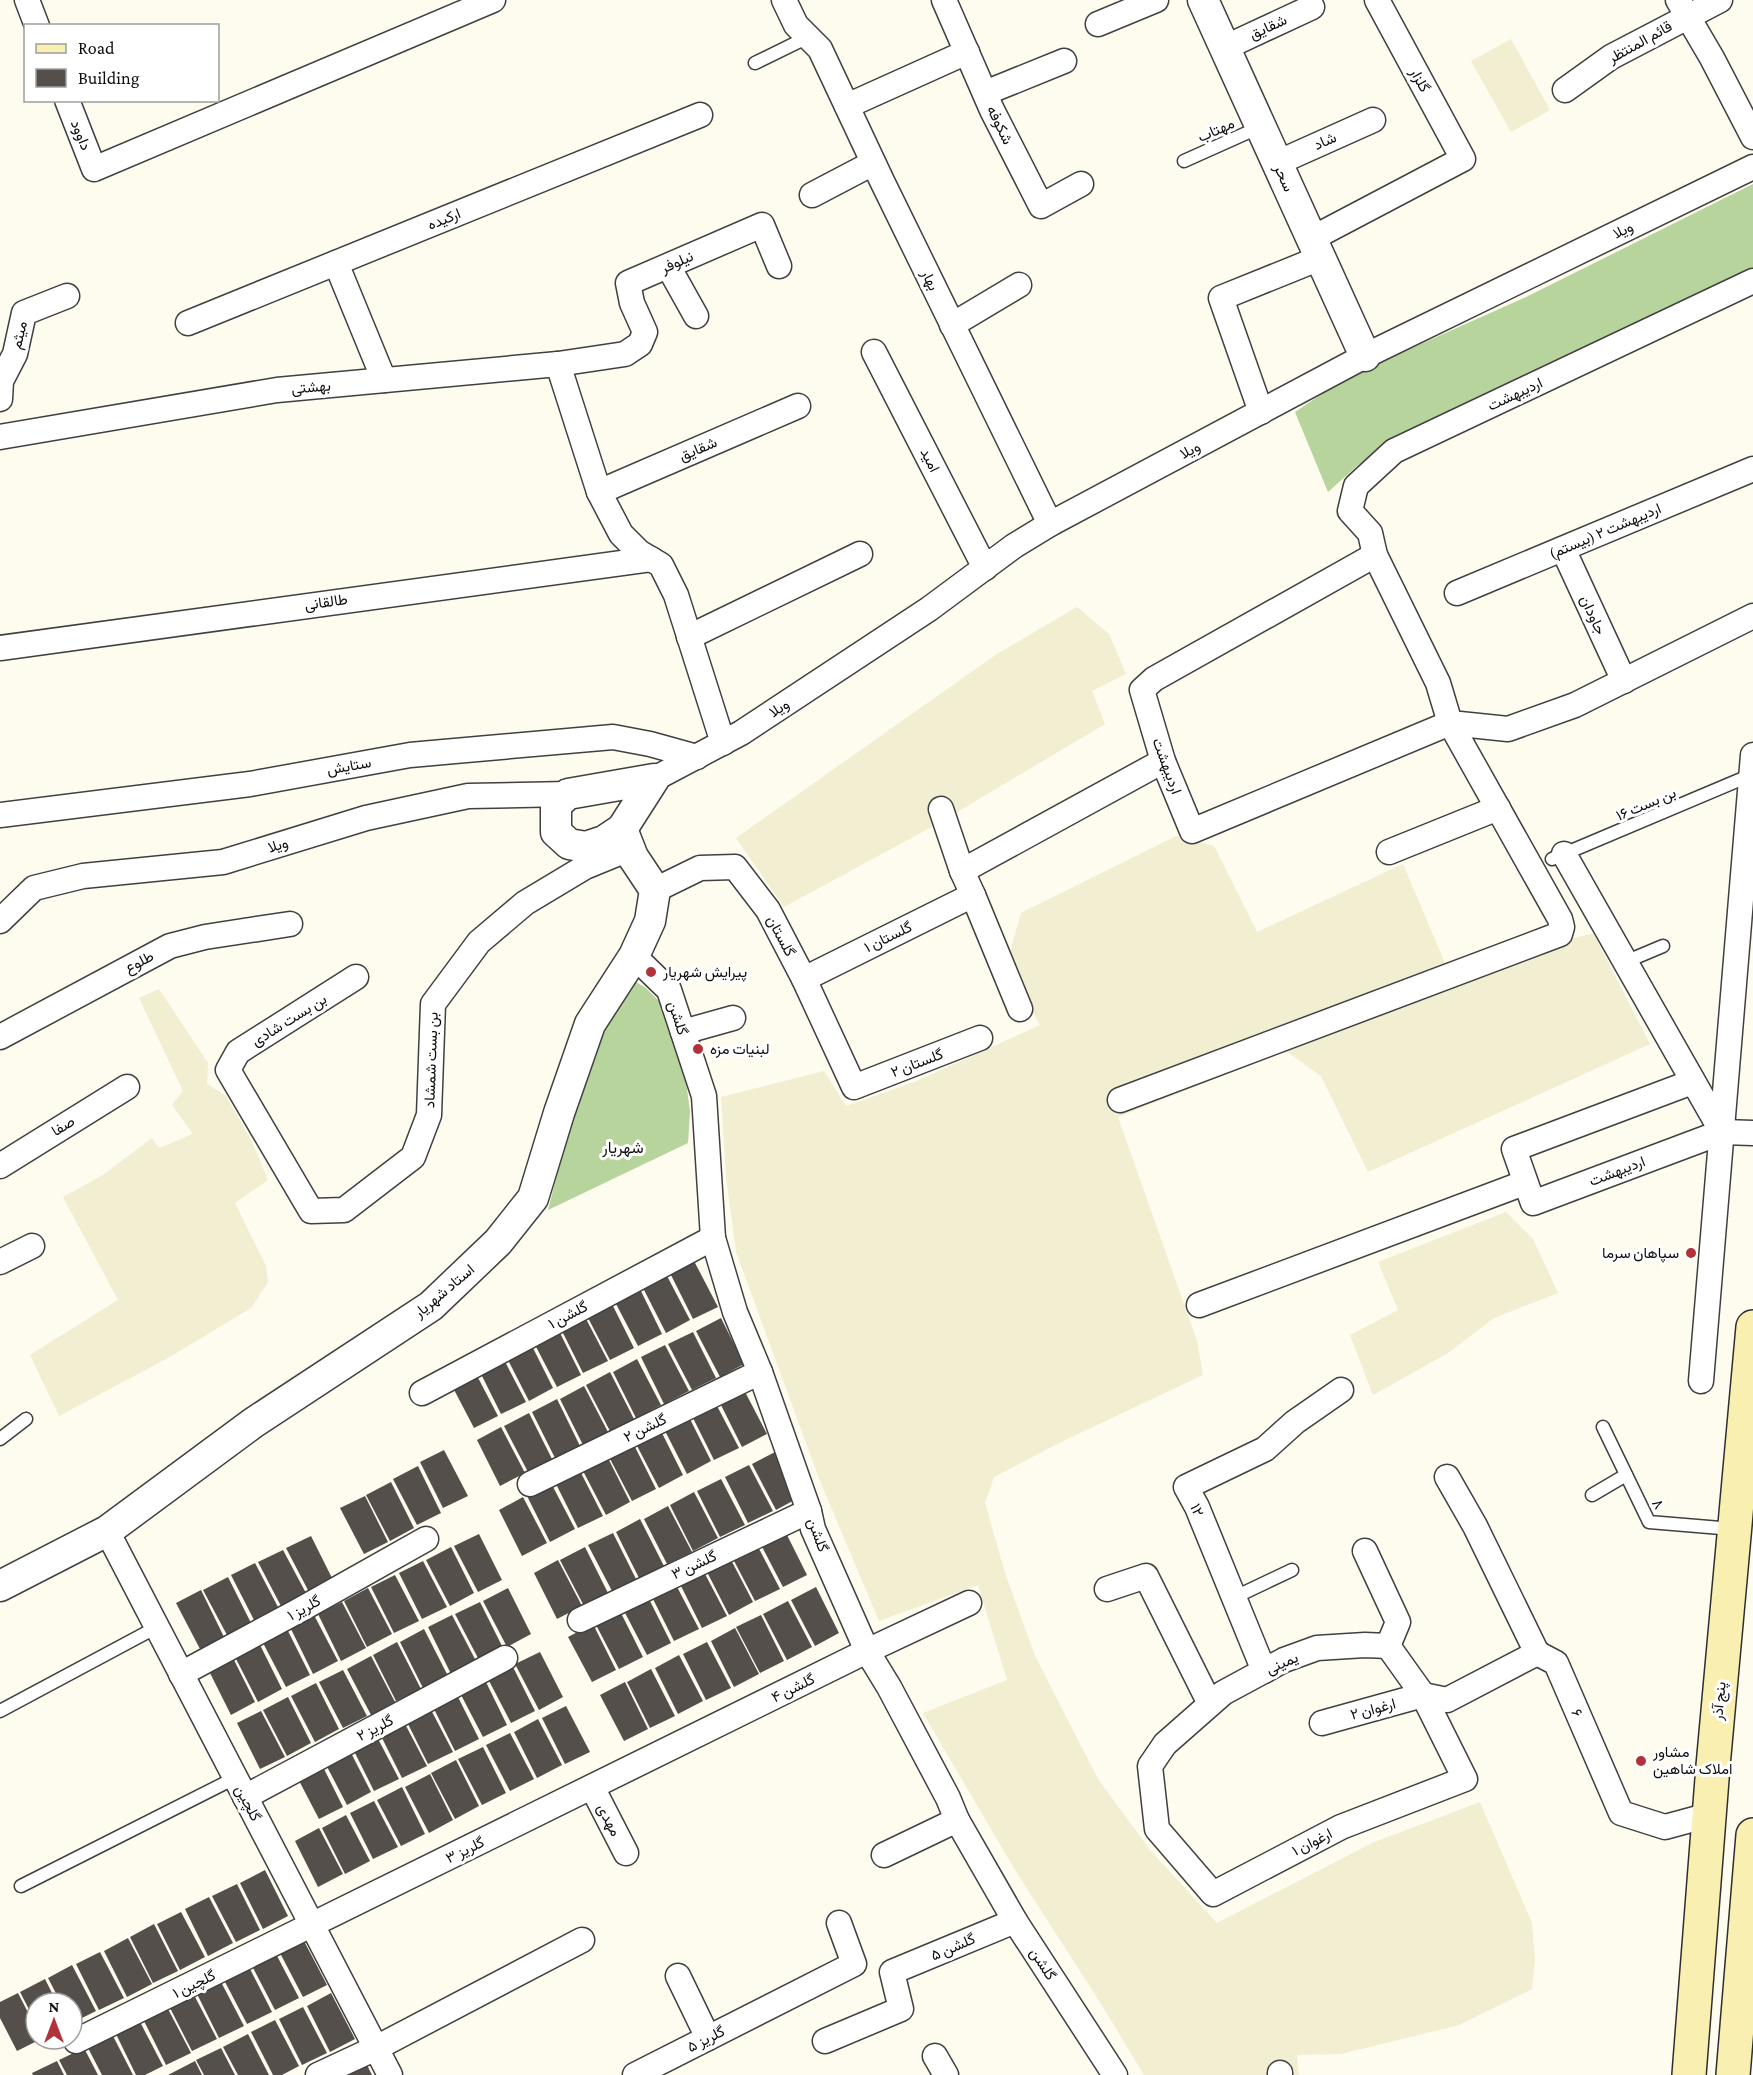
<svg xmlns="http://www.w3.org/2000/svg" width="1753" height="2075" viewBox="0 0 1753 2075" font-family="'Crimson Pro',Vazirmatn,serif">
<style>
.farmland{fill:#f1eed1}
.forest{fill:#b6d49c}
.building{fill:#554f4b}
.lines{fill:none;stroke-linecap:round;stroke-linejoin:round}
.service-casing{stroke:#404040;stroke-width:15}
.minor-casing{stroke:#404040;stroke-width:27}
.tertiary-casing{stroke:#404040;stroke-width:33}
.secondary-casing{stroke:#2f2f2f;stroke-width:36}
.service{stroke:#fff;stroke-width:12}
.minor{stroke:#fff;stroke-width:24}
.tertiary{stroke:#fff;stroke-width:30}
.secondary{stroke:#f8efb0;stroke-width:33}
.poi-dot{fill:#b13239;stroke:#fff;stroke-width:2}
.labels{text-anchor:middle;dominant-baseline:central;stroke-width:6;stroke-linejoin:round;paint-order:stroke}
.street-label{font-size:15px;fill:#0d0d0d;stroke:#fff}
.poi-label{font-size:15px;fill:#0d0d0d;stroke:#fff;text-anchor:start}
.neighbourhood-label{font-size:16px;fill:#0d0d0d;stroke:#fff}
</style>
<rect width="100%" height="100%" fill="#fefbef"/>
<g class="farmland">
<polygon points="1511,39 1550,110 1511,132 1471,61"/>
<polygon points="1077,607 1109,634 1126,674 1092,691 1105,724 937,824 784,907 736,838 997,654"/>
<polygon points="1176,836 1214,846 1257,932 1403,864 1453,982 1512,955 1593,933 1650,1044 1368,1172 1321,1076 1286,1051 1118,1117 1197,1341 1203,1375 1063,1441 994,1477 985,1503 1005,1573 1035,1656 1098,1779 1150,1850 1217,1923 1372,1843 1480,1802 1532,1923 1535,1959 1532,1989 1459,2025 1341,2054 1297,2055 1299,2075 1144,2075 1103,2007 1015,1870 923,1713 1007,1680 978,1585 879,1621 820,1481 736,1252 726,1177 721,1097 824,1071 846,1106 917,1081 1040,1025 1006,966 1021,913"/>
<polygon points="159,989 208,1063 207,1084 226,1096 251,1140 268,1180 235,1203 266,1266 268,1282 251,1308 168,1358 59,1416 30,1355 118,1300 63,1197 103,1175 152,1138 159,1148 193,1134 172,1105 183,1091 139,998"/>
<polygon points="1506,1212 1533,1239 1558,1293 1494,1318 1448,1353 1373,1395 1350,1335 1398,1310 1378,1262"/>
</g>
<g class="forest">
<polygon points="1753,184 1753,279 1397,440 1358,465 1328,492 1295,412 1347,377 1526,297"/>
<polygon points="631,979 646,988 662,1004 684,1067 690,1111 688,1143 548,1210 577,1098 598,1037"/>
</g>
<g class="building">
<polygon points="694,1261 718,1307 693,1319 670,1273"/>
<polygon points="666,1274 690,1320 666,1333 642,1286"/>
<polygon points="639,1287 662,1334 638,1346 614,1300"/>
<polygon points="611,1302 634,1348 610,1360 586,1314"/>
<polygon points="584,1315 608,1361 583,1373 560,1327"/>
<polygon points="721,1318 744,1364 720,1377 696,1331"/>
<polygon points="558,1329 581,1375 557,1387 533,1341"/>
<polygon points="693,1332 716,1378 692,1390 668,1344"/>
<polygon points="530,1342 553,1388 529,1401 505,1354"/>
<polygon points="665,1345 689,1391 664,1404 641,1357"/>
<polygon points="502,1356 526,1402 501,1414 478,1368"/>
<polygon points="637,1359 661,1405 636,1418 613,1372"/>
<polygon points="474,1370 498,1416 474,1428 450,1382"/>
<polygon points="610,1372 634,1419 610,1431 586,1385"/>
<polygon points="584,1386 608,1432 583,1445 560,1399"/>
<polygon points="743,1388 767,1434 742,1447 719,1401"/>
<polygon points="557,1399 580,1446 555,1458 532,1412"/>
<polygon points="715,1402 739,1448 714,1460 691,1414"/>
<polygon points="529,1413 552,1459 528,1472 504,1426"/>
<polygon points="688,1415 711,1461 687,1474 663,1427"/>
<polygon points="501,1427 525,1473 500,1486 477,1440"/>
<polygon points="660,1429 683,1475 659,1488 635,1442"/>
<polygon points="633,1443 656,1489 632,1501 608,1455"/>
<polygon points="444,1450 468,1496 443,1508 420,1462"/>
<polygon points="777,1451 800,1497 776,1510 752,1464"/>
<polygon points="607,1456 630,1502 606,1515 582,1469"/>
<polygon points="749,1465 773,1511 748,1523 725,1477"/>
<polygon points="418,1466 441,1513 417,1525 393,1479"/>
<polygon points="579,1469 603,1516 578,1528 555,1482"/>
<polygon points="721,1479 745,1525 720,1537 697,1491"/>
<polygon points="391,1482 414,1528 390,1541 366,1495"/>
<polygon points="551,1483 575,1529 550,1542 527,1496"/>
<polygon points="694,1492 718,1538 693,1551 670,1505"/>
<polygon points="365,1496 388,1542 364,1554 340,1508"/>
<polygon points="523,1497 547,1543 522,1556 499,1510"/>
<polygon points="668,1506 692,1552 667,1564 644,1519"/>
<polygon points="640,1519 664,1566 639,1578 616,1532"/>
<polygon points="784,1529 807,1575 783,1587 759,1541"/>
<polygon points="613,1533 636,1579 612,1591 588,1545"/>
<polygon points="479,1534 502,1580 478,1592 454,1546"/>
<polygon points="311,1536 334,1582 310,1594 286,1548"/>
<polygon points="756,1543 780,1589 755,1601 731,1555"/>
<polygon points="451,1547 474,1593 450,1606 426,1560"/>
<polygon points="585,1547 608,1593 584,1606 560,1560"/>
<polygon points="283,1550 307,1595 282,1608 258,1562"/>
<polygon points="729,1556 753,1602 729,1615 705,1568"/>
<polygon points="558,1560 582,1606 557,1619 534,1573"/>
<polygon points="423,1561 447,1607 422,1619 399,1573"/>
<polygon points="255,1563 279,1609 255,1622 231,1575"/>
<polygon points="703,1570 727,1616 702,1628 679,1582"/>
<polygon points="395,1575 419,1621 394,1633 371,1587"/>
<polygon points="228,1577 251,1623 227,1635 203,1590"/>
<polygon points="675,1583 699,1629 674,1641 651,1595"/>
<polygon points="816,1587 839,1633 815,1646 791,1600"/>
<polygon points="368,1588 392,1634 367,1647 344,1601"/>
<polygon points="508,1588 531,1634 507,1647 483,1601"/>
<polygon points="201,1590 224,1637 200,1649 176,1603"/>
<polygon points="648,1597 671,1643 647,1655 623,1609"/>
<polygon points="788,1601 812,1647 787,1660 763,1614"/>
<polygon points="342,1602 366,1648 341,1661 318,1614"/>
<polygon points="480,1602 503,1648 479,1660 455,1614"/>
<polygon points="620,1611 643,1657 619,1669 595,1623"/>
<polygon points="314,1615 338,1661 313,1674 290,1627"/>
<polygon points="452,1615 476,1661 451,1674 428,1627"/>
<polygon points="761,1615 784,1661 760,1673 736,1627"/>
<polygon points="593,1624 616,1670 592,1682 568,1637"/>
<polygon points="735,1628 759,1674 734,1687 711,1641"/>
<polygon points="287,1629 310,1675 286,1687 262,1641"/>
<polygon points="424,1629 448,1676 423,1688 400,1642"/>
<polygon points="397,1642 421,1689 396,1701 373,1655"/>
<polygon points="707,1642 731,1688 706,1700 683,1654"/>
<polygon points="259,1643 282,1689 258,1702 234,1655"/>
<polygon points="540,1652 563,1697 539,1710 515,1664"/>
<polygon points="679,1655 703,1701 678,1714 655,1668"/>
<polygon points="232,1656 255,1702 231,1715 208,1669"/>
<polygon points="371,1656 395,1702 371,1715 347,1669"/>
<polygon points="512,1665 535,1711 511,1723 487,1677"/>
<polygon points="651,1669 675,1716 650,1728 627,1682"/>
<polygon points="343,1670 367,1716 343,1728 319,1682"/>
<polygon points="484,1678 507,1725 483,1737 459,1691"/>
<polygon points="625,1682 648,1729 624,1741 600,1695"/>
<polygon points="316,1683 339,1729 315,1742 291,1696"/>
<polygon points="456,1693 479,1739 455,1751 432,1705"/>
<polygon points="288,1697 311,1743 287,1756 263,1710"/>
<polygon points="429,1706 453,1752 428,1764 405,1718"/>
<polygon points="566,1706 590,1752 565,1764 542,1718"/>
<polygon points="261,1711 285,1757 260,1769 237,1723"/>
<polygon points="538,1719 562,1765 537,1778 514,1732"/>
<polygon points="403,1720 427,1766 402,1778 379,1732"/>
<polygon points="375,1733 399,1779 374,1791 351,1745"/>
<polygon points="510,1733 534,1779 510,1791 486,1745"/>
<polygon points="348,1747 371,1792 347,1805 323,1759"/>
<polygon points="483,1747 506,1793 482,1805 458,1759"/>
<polygon points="456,1760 479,1806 455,1819 431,1773"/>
<polygon points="320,1761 343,1807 319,1819 295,1773"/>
<polygon points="430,1774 453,1820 429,1833 405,1787"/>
<polygon points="402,1787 425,1834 401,1846 377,1800"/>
<polygon points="374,1801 398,1847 373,1859 350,1813"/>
<polygon points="346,1815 370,1861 345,1874 322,1828"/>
<polygon points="319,1828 343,1874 318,1887 295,1841"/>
<polygon points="265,1870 288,1916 263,1929 240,1883"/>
<polygon points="237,1884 260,1930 236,1942 212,1896"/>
<polygon points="209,1897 233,1943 208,1956 185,1909"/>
<polygon points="181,1912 205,1957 180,1970 157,1924"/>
<polygon points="154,1924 178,1971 153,1983 130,1937"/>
<polygon points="128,1938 152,1984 127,1997 104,1951"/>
<polygon points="303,1939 327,1985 303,1997 279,1951"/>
<polygon points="100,1952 124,1998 99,2010 76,1964"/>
<polygon points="275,1952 299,1998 275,2010 251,1964"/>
<polygon points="72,1965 96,2011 72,2023 72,2003 61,2003 48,1978"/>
<polygon points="248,1965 272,2012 247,2024 223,1978"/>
<polygon points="45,1979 57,2003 36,2003 36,2023 20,1992"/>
<polygon points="220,1980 244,2026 219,2038 196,1992"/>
<polygon points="18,1993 36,2028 36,2039 41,2039 17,2051 0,2018 0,2002"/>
<polygon points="193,1993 217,2039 192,2051 169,2006"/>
<polygon points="331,1993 355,2039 330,2052 307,2006"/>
<polygon points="167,2007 191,2053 166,2065 143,2019"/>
<polygon points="303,2007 327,2053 302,2065 279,2019"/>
<polygon points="139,2020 163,2066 145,2075 136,2075 115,2032"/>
<polygon points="275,2020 299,2066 282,2075 273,2075 251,2032"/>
<polygon points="112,2034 133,2075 102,2075 87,2046"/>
<polygon points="248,2034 269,2075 238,2075 223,2047"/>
<polygon points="84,2048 98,2075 67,2075 59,2060"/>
<polygon points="221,2048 235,2075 204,2075 196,2060"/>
<polygon points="364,2059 372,2075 341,2075"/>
<polygon points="57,2061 64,2075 33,2075 32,2073"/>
<polygon points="195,2061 202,2075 168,2075"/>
</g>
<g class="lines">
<defs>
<g id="service">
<polyline points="755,63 808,37"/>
<polyline points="1184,161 1260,127"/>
<polyline points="1552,859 1751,775"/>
<polyline points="1625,962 1663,946"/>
<polyline points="1603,1427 1649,1522 1733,1529"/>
<polyline points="0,1439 26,1419"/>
<polyline points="1592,1495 1626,1475"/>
<polyline points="1233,1598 1292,1570"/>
<polyline points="0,1711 157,1627"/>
<polyline points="21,1886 235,1778"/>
</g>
<g id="minor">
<polyline points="27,0 37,26"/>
<polyline points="784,0 796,25 820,49 882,181 1050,524"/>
<polyline points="944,0 992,110 1041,206 1081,184"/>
<polyline points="1678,0 1712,58 1753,137"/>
<polyline points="1098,24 1156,0"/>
<polyline points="1224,48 1312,7"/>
<polyline points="1565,90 1611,57 1720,0"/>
<polyline points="985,93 1064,61"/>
<polyline points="67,100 94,169 493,0"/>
<polyline points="847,106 967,52"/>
<polyline points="1277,163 1373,120"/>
<polyline points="812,195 873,163"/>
<polyline points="1311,239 1463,159 1377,0"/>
<polyline points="336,263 384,380"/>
<polyline points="668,266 696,316"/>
<polyline points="1753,281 1394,451 1356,486 1350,511 1370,533 1375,555 1438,683 1450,723 1508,729 1575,705 1753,616"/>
<polyline points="188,323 700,115"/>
<polyline points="952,325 1019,285"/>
<polyline points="874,352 985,568"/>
<polyline points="558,364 599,492 621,534 639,552 661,565 676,595 723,743"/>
<polyline points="0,399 1,381 15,354 24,313 67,296"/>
<polyline points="1261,412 1221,298 1320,258"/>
<polyline points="0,437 277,390 558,364 625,354 640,344 645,332 632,303 628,283 762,225 779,266"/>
<polyline points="599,492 798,406"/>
<polyline points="1563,549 1624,681"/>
<polyline points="1457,593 1753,469"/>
<polyline points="689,637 860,554"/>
<polyline points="0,648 651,559"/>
<polyline points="654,779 741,733 929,609 1014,546 1050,524 1365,356 1753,167"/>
<polyline points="941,809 962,871 973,895 1020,1009"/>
<polyline points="0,815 250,784 410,755 613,737 650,744 697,757"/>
<polyline points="1389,852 1498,808"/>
<polyline points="1564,854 1722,1132 1753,1133"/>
<polyline points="962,871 1163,761"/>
<polyline points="655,890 700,868 735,867 768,910 804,979 854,1087 980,1038"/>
<polyline points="0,921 34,888 83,876 223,862 366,818 468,796 568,794"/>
<polyline points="634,956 669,990 704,1096 713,1238 735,1312 760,1372 809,1511 813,1529 867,1651 889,1687 948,1798 957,1820 1015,1921 1115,2075"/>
<polyline points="356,977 238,1052 228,1070 311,1211 344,1210 413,1157 429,1115 433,1004 479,942 525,903 585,867 629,849"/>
<polyline points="804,979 973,895"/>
<polyline points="683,1032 733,1018"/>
<polyline points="0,1037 170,946 205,937 290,924"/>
<polyline points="1692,1082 1514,1149 1533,1203 1722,1132"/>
<polyline points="1120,1100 1560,934 1562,927 1560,919 1450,723 1192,831 1163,761 1142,690 1154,679 1375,555"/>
<polyline points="0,1166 127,1087"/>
<polyline points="0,1262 32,1246"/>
<polyline points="1199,1305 1524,1183"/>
<polyline points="1701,1381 1753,755"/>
<polyline points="422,1393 713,1238"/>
<polyline points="1447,1477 1475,1526 1537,1653"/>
<polyline points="530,1484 760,1372"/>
<polyline points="107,1531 390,2075"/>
<polyline points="1365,1551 1398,1622 1388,1646"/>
<polyline points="1107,1589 1146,1576 1210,1704"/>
<polyline points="580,1620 809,1511"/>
<polygon points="1365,1645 1388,1646 1423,1695 1465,1779 1341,1827 1213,1894 1157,1829 1150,1766 1165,1744 1223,1693 1284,1660 1317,1648"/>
<polyline points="1264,1671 1197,1507 1186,1487 1265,1449 1295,1422 1341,1390"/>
<polyline points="181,1674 298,1611 426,1539"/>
<polyline points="1322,1723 1423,1695 1447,1700 1537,1653 1556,1663 1621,1813 1665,1827 1709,1815"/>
<polyline points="592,1787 626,1853"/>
<polyline points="245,1797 505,1658"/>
<polyline points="884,1855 957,1820"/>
<polyline points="678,1976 708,2038"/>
<polyline points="76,2041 867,1651 969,1603"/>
<polyline points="825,2041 901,2009 892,1972 1015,1921"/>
<polyline points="935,2056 946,2075"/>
<polyline points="1280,2073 1280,2075"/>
<polyline points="318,2075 376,2048 582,1940"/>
<polyline points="635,2075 854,1964 839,1923"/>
</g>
<g id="tertiary">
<polyline points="1203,0 1365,356"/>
<polygon points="654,779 622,829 604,841 586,847 569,844 556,832 556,805 568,794"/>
<polyline points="0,1586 107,1531 253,1423 431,1306 498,1242 533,1198 559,1113 590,1024 634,956 650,921 655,890 633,857 622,829"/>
</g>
<g id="secondary">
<polyline points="1689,2075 1713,1766 1753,1327"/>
<polyline points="1733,2075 1753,1835"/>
</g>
</defs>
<use href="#service" class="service-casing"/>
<use href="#minor" class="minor-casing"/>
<use href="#tertiary" class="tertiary-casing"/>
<use href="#secondary" class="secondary-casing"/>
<use href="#service" class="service"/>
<use href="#minor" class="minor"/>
<use href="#tertiary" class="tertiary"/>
<use href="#secondary" class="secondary"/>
</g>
<g class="poi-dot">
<circle cx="651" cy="972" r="6"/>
<circle cx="698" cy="1049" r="6"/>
<circle cx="1691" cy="1253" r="6"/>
<circle cx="1641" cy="1761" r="6"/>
</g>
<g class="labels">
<g class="street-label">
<text transform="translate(1268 27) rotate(-25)">شقایق</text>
<text transform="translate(1640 42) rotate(-29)">قائم المنتظر</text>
<text transform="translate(1420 80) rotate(61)">گلزار</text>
<text transform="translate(1000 125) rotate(64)">شکوفه</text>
<text transform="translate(1216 130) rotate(-24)">مهتاب</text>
<text transform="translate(81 135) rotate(68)">داوود</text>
<text transform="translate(1325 141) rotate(-24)">شاد</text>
<text transform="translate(1284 178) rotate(66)">سحر</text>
<text transform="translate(444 219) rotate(-22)">ارکیده</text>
<text transform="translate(1623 230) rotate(-26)">ویلا</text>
<text transform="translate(677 262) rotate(-24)">نیلوفر</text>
<text transform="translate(930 280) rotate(64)">بهار</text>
<text transform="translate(19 335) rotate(-76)">میثم</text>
<text transform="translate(311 387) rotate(-5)">بهشتی</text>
<text transform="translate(1515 394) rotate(-25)">اردیبهشت</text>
<text transform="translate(698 449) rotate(-23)">شقایق</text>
<text transform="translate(1190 450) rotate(-28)">ویلا</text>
<text transform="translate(930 460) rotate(63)">امید</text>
<text transform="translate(1605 531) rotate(-23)">اردیبهشت ۲ (بیستم)</text>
<text transform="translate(326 602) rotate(-8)">طالقانی</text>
<text transform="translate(1593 615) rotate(65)">جاودان</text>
<text transform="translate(779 708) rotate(-33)">ویلا</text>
<text transform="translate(349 766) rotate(-10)">ستایش</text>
<text transform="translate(1167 766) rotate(70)">اردیبهشت</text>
<text transform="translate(1646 804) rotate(-23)">بن بست ۱۶</text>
<text transform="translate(278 845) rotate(-17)">ویلا</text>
<text transform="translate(781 936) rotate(62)">گلستان</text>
<text transform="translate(888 937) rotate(-26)">گلستان ۱</text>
<text transform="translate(139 962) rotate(-28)">طلوع</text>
<text transform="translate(678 1018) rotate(72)">گلشن</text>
<text transform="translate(289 1020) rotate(-32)">بن بست شادی</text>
<text transform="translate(431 1060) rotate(-88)">بن بست شمشاد</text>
<text transform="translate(917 1063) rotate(-21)">گلستان ۲</text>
<text transform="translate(63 1126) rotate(-32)">صفا</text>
<text transform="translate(1617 1171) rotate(-21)">اردیبهشت</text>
<text transform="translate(444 1291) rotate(-40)">استاد شهریار</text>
<text transform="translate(568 1315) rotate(-28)">گلشن ۱</text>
<text transform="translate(645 1428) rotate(-26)">گلشن ۲</text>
<text transform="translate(1658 1504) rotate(59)">۸</text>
<text transform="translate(1197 1510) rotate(66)">۱۲</text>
<text transform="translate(818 1535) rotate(70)">گلشن</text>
<text transform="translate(694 1565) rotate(-25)">گلشن ۳</text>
<text transform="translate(304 1608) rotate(-29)">گلریز ۱</text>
<text transform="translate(1282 1663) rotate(-24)">یمینی</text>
<text transform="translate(793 1688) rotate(-26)">گلشن ۴</text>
<text transform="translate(1719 1701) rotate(-85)">پنج آذر</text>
<text transform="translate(1373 1709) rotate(-15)">ارغوان ۲</text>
<text transform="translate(1577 1713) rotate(67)">۶</text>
<text transform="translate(375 1728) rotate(-28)">گلریز ۲</text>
<text transform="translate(248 1803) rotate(62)">گلچین</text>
<text transform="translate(609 1820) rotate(63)">مهدی</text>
<text transform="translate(1312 1842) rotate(-27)">ارغوان ۱</text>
<text transform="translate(465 1850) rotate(-26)">گلریز ۳</text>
<text transform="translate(953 1947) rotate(-23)">گلشن ۵</text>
<text transform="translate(1043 1964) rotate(57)">گلشن</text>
<text transform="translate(194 1984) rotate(-26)">گلچین ۱</text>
<text transform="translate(706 2039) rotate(-27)">گلریز ۵</text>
</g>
<g class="poi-label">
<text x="663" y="972">پیرایش شهریار</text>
<text x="710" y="1049">لبنیات مزه</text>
<text x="1679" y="1253" text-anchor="end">سپاهان سرما</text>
<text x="1653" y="1752">مشاور<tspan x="1653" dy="17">املاک شاهین</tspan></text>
</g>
<g class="neighbourhood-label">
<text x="623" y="1147">شهریار</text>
</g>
</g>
<rect x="24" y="24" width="195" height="78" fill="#ffffff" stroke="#9e9e9e" stroke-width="1.5"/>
<rect x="36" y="44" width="30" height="9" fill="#f8efb0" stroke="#9e9e9e" stroke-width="1.5"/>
<text x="78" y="54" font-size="18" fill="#0d0d0d">Road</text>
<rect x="36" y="69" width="30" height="18" fill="#554f4b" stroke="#9e9e9e" stroke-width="1.5"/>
<text x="78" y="84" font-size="18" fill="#0d0d0d">Building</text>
<g transform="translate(54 2021)"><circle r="28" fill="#ffffff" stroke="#9e9e9e" stroke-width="1.5"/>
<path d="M0-4.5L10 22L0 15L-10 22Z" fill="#b13239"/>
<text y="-9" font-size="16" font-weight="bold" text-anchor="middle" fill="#0d0d0d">N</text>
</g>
</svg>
